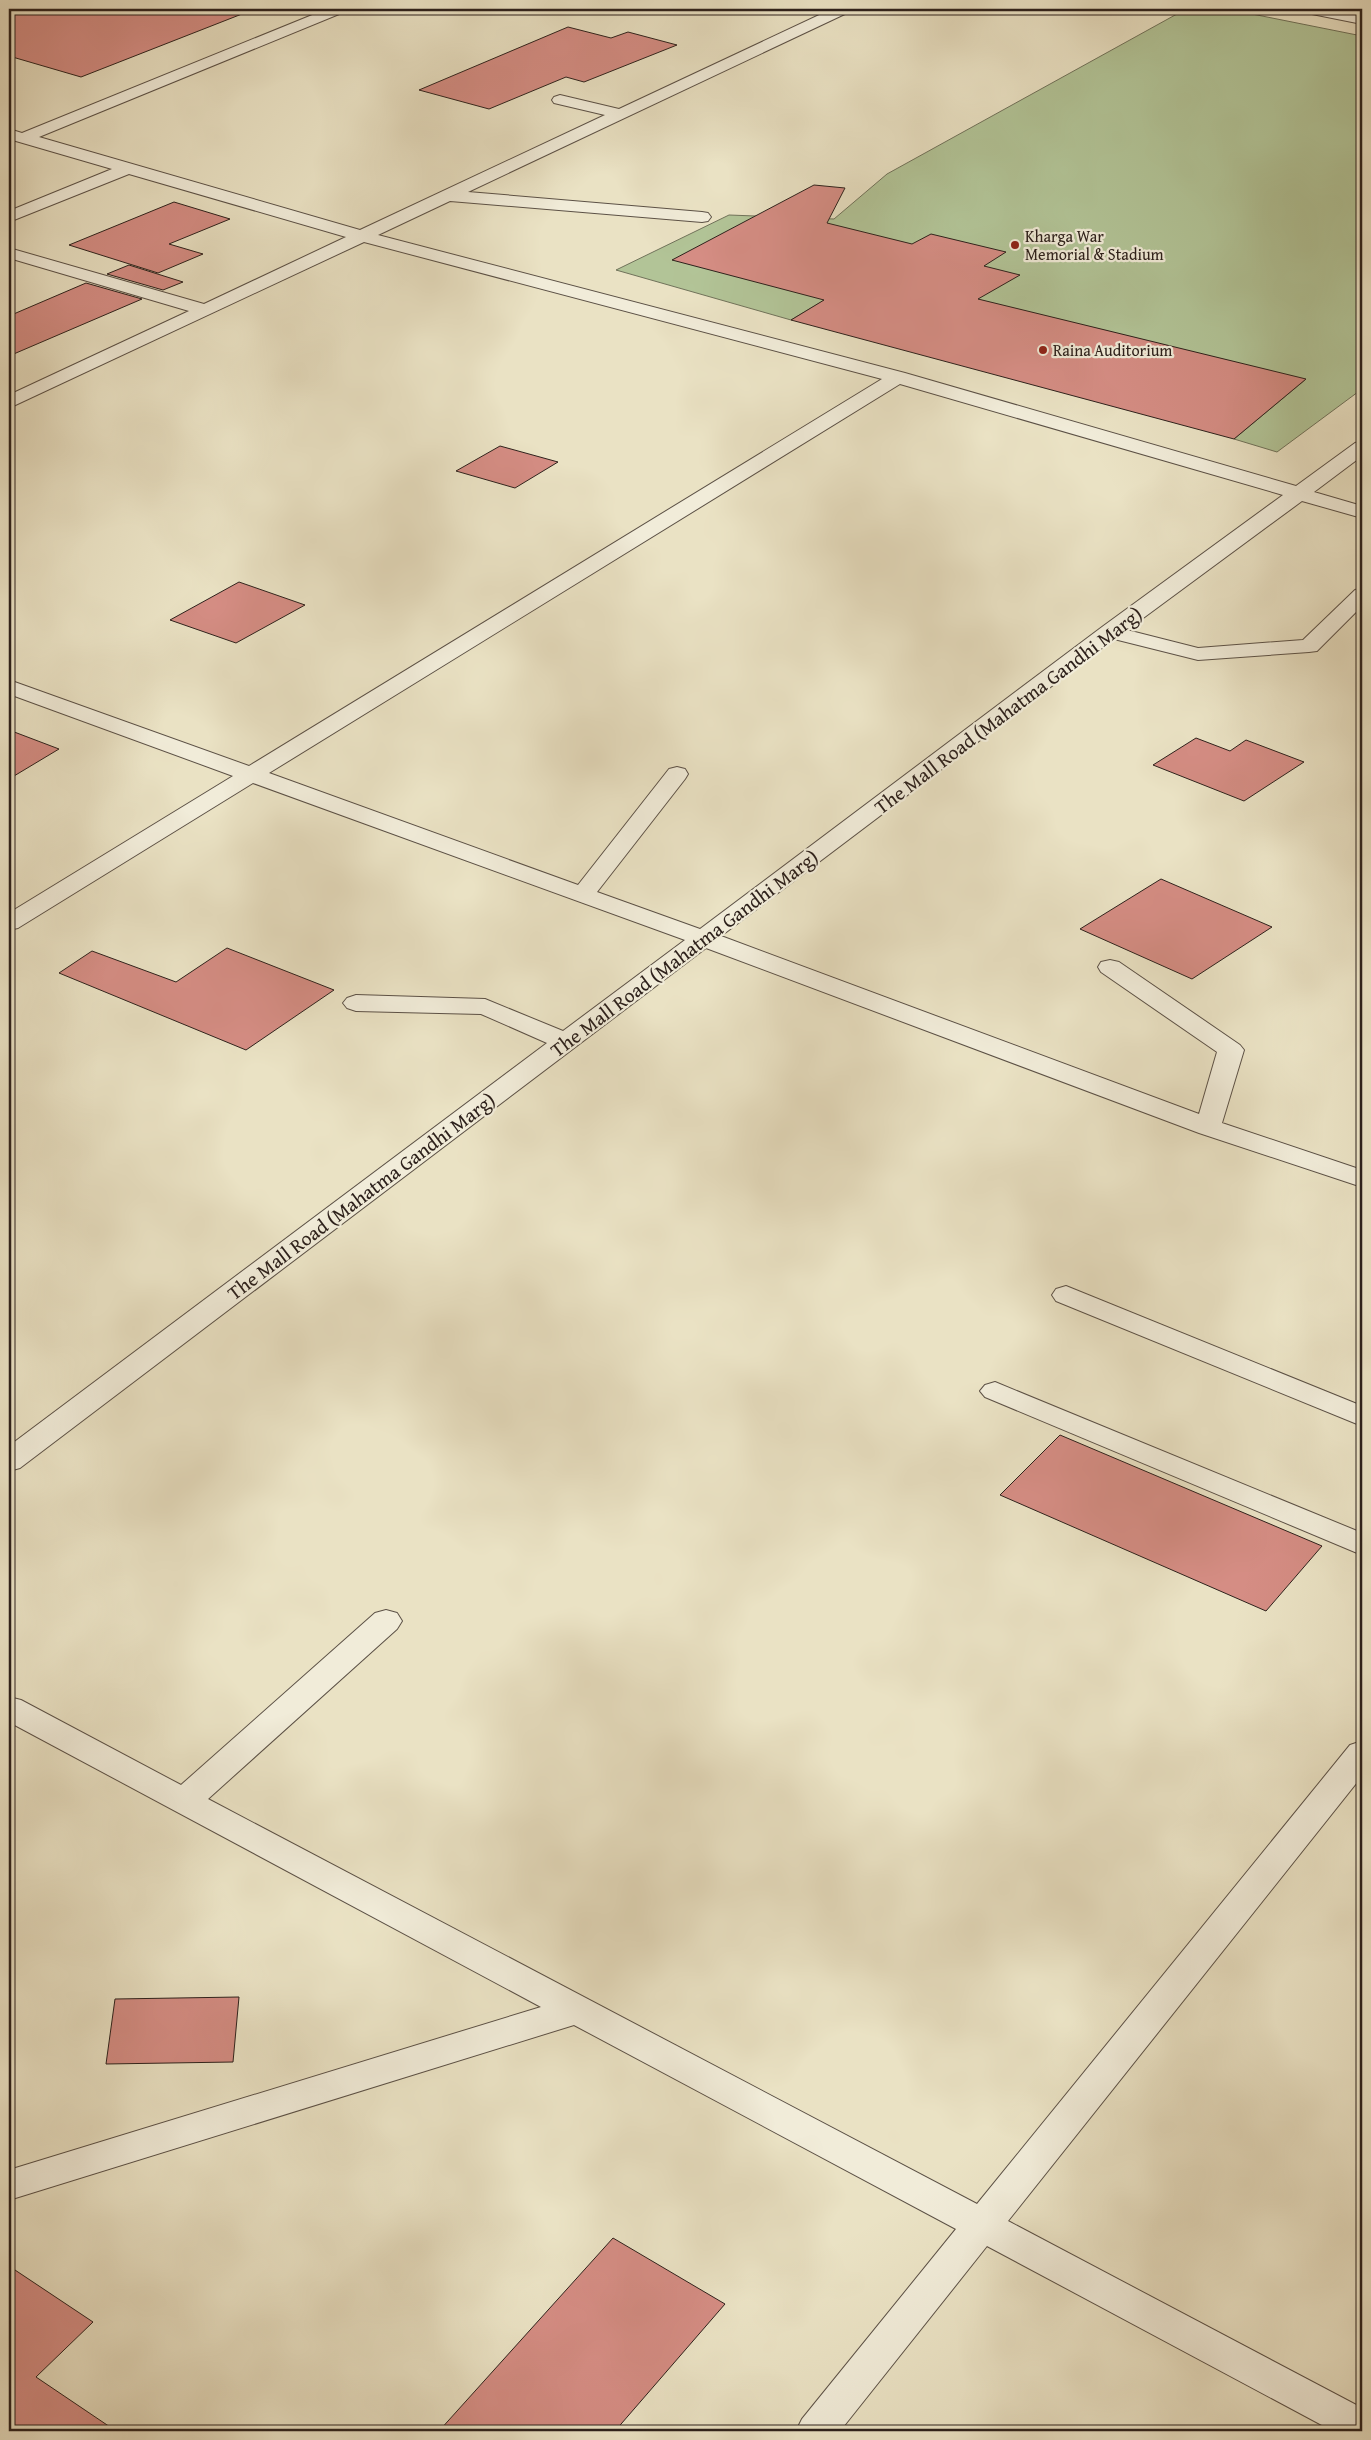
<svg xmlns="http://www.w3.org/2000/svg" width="1371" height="2440" viewBox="0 0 1371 2440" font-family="'Gentium Book Plus',serif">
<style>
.green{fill:#b2c497;stroke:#70725a}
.building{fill:#d58d84;stroke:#2d211c}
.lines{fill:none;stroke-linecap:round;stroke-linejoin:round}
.minor-casing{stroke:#5c5146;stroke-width:2}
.minor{fill:#f1ecd9;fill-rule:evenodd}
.poi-dot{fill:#8f2418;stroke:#f1ecd9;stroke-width:2}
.labels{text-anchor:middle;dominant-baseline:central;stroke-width:4.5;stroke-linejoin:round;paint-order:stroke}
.far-poi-label{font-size:16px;fill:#2d211c;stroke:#f1ecd9;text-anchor:start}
.street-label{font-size:20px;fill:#2d211c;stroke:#f1ecd9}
</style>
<rect width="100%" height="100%" fill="#eae2c4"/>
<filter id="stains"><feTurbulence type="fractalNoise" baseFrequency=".004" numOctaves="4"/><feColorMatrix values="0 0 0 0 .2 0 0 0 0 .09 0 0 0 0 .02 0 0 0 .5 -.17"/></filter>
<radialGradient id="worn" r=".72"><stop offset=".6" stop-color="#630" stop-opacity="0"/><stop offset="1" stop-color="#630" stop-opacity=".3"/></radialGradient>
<polygon class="green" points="1186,9 1227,9 1362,36 1362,389 1277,452 1234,439 1305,380 870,273 791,320 616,270 729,215 834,219 887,174"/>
<g class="building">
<polygon points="9,9 246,9 247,12 81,77 9,56"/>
<polygon points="568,27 611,38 628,32 677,45 584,82 566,77 489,109 419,90"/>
<polygon points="814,185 845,188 827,223 912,244 931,234 1006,252 984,266 1020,275 978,299 1306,379 1234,439 791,320 824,300 672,260"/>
<polygon points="174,202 230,219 169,244 203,254 158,273 69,245"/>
<polygon points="129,265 183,282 163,290 107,274"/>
<polygon points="86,283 142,299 9,356 9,316"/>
<polygon points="500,446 558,462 515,488 456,471"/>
<polygon points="239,582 305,605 236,643 170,620"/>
<polygon points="9,730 59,749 9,779"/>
<polygon points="1196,738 1230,751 1246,740 1304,762 1244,801 1153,765"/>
<polygon points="1161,879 1272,927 1192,979 1080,929"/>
<polygon points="227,948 334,990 246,1050 59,973 92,951 176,982"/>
<polygon points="1060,1435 1322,1546 1266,1611 1000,1495"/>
<polygon points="239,1997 233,2062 106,2064 115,1999"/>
<polygon points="613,2238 725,2304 615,2431 439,2431"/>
<polygon points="9,2266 93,2322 36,2377 116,2431 9,2431"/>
</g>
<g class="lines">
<defs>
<g id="minor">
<path d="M327,9H346L344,12L39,137L360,230L605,115L554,103L552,100L554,97L560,95L619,109L832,9H851L849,12L468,192L702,212L708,213L711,217L708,221L702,222L450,201L378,235L905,373L1296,486L1355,443L1362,441V456L1314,492L1362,506V518L1302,501L1127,630L1198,648L1303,640L1355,590L1362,588V606L1317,651L1309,652L1198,660L1114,639L721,936L1199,1114L1217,1052L1101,972L1098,967L1101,962L1110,960L1119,962L1240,1045L1244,1050L1222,1123L1362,1170V1187L1199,1133L706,948L20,1468L9,1471V1446L547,1043L481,1014L356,1011L347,1008L343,1003L347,998L356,995L485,999L563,1031L685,940L253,783L18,928L9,930V913L233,776L9,694V680L249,766L882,379L364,242L9,408V395L189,311L9,258V248L204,304L346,237L129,174L9,222V211L112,169L9,139V129L22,133ZM900,384L1283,495L1102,627L700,929L597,892L685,779L688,774L685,769L677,767L669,769L578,885L269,773Z"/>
<polygon points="1300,9 1328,9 1362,16 1362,24 1302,12"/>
<polygon points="1066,1286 1362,1406 1362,1426 1056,1301 1052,1295 1056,1289"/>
<polygon points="995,1382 1362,1533 1362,1555 985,1397 980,1391 985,1385"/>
<polygon points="386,1610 397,1613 402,1621 397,1629 208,1799 977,2204 1350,1745 1362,1741 1362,1776 1008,2221 1362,2408 1362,2431 1333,2431 987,2246 840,2431 796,2431 802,2419 956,2229 574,2025 9,2200 9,2170 541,2007 9,1722 9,1697 21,1700 181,1785 375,1613"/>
</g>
</defs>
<use href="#minor" class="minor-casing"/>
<use href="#minor" class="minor"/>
</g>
<g class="poi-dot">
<circle cx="1015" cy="245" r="5"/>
<circle cx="1043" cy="350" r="5"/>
</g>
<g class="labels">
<g class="far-poi-label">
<text x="1025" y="236">Kharga War<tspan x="1025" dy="18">Memorial &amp; Stadium</tspan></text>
<text x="1053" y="350">Raina Auditorium</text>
</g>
<g class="street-label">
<text transform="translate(1008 710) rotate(-37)">The Mall Road (Mahatma Gandhi Marg)</text>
<text transform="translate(684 953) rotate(-37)">The Mall Road (Mahatma Gandhi Marg)</text>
<text transform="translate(361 1196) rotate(-37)">The Mall Road (Mahatma Gandhi Marg)</text>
</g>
</g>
<rect width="1371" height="2440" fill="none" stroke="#eae2c4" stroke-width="30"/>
<rect x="10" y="10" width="1351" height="2420" fill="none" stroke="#2d211c" stroke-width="2.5"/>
<rect x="15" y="15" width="1341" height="2410" fill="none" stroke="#2d211c"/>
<rect width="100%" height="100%" filter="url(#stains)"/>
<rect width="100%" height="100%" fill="url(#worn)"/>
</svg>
